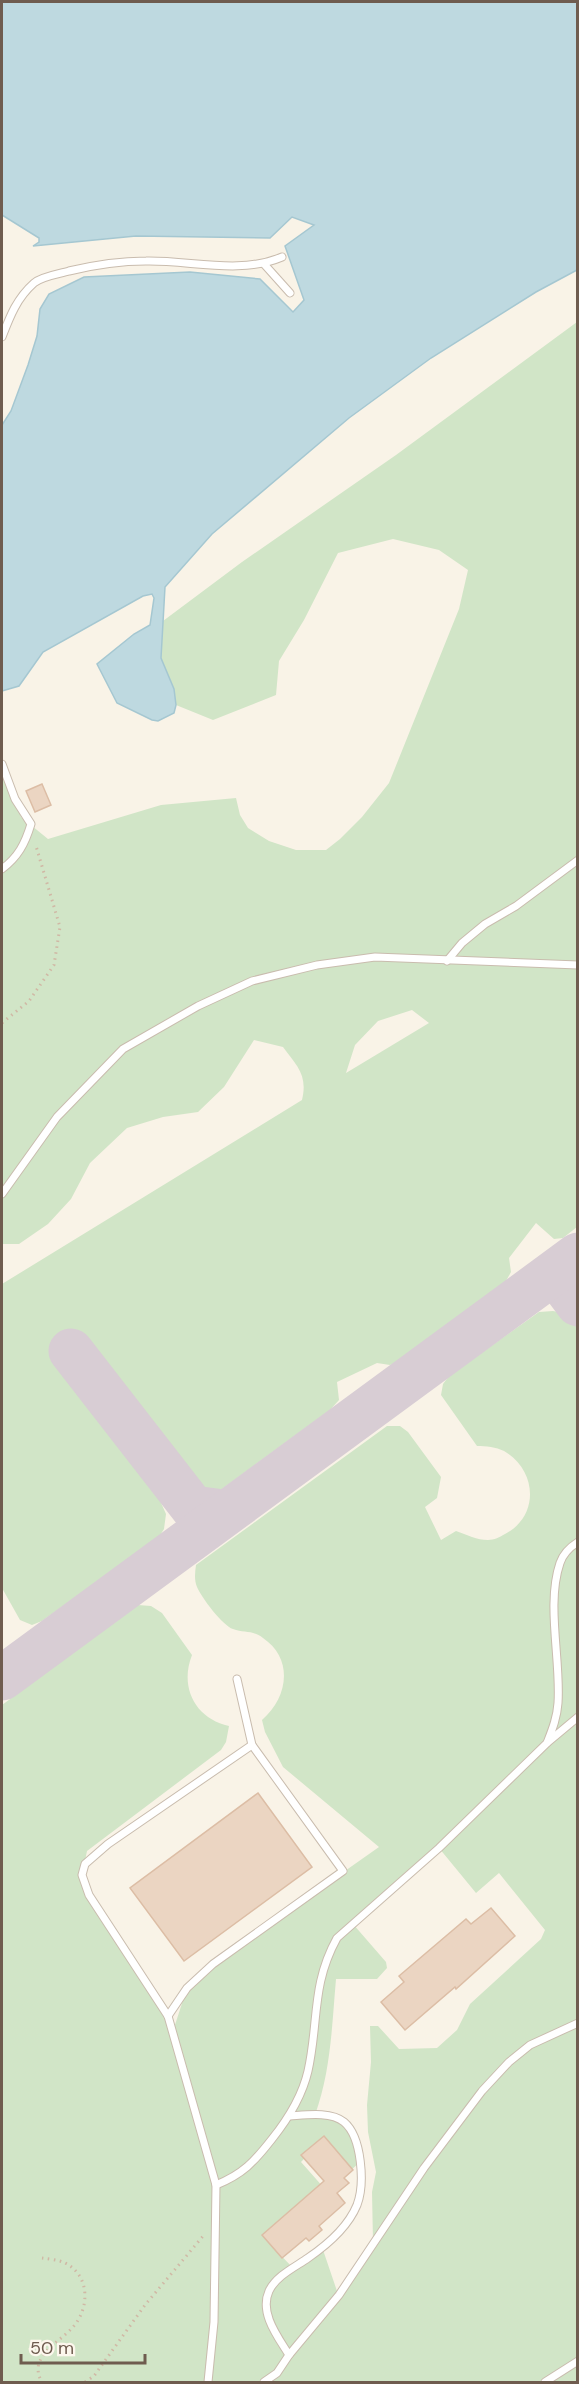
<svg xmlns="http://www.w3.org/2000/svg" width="579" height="2384" viewBox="0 0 579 2384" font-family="'DM Sans',sans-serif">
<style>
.green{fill:#d1e5c7;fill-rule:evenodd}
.water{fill:#bed9e0;stroke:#a5c7d1;stroke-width:1.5}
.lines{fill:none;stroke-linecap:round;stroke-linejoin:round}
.taxiway{stroke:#d8cdd4;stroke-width:45}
.building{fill:#ebd5c2;stroke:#dcbda5;stroke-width:1.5}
.service-casing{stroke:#c9bcae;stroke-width:9}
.path{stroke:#d0b8a5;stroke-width:3;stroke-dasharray:1.5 4.5;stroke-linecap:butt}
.service{stroke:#fff;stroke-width:7}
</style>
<rect width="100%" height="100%" fill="#f9f3e7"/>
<g class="green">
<path d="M577,322V1227L563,1238L554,1239L536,1223L509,1258L511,1272L506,1281L397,1362L390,1365L377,1363L337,1382L339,1400L330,1410L222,1489C210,1493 204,1493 194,1485L95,1354L166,1514L164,1529L159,1537L42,1621L32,1625L20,1620L2,1588V1284L302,1100C308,1075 297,1066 283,1047L254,1040L224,1087L198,1112L163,1117L127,1128L90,1163L71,1199L48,1224L19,1244H2V764L21,817L48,839L161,805L236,798L240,815L248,828L269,841L296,850H326L340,839L362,817L389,783L459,609L468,570L439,550L393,539L338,553L304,620L279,661L276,695L213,720L176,705L174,689L161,658L163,621L242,562L396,455ZM412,1010L429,1023L346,1073L355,1045L378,1021Z"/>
<path d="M553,1311L563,1313L578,1322L577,2382H2V1705L138,1605L151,1606L162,1613L192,1655C179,1688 196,1719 229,1726L226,1742L221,1750L87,1851L82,1875L89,1895L173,2031L187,1988L213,1964L379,1847L283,1767L265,1732L262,1720C288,1698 294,1659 263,1638C253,1630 244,1633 233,1629C223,1626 201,1597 197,1587C194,1580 195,1572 196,1565L387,1426H400L408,1432L441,1477L437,1498L425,1507L441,1540L456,1531C467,1535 477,1540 488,1540C494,1540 500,1537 505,1534C540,1516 537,1470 504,1451C496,1447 486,1446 477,1446L441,1395L443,1384L449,1376L539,1312ZM439,1848L476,1893L499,1873L545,1930L541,1939L470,2004L457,2030L437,2048L399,2049L378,2026H370L371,2062L367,2105L368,2132L376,2172L372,2192L373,2242L338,2294L322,2247L293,2268L268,2242L324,2188L301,2162L323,2139L350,2171L360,2162L353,2135L344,2121L315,2115C331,2071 332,2024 336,1979H377L387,1968L386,1962L353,1924Z"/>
</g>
<polygon class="water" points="2,2 577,2 577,270 536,292 431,358 349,418 212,534 165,587 161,658 174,689 176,705 174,713 158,721 152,720 117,703 97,664 134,634 150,625 154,598 152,594 143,596 43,652 19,686 2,691 2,425 11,411 28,365 37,336 40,309 49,294 84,277 190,272 260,279 293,312 304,300 285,246 314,225 292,217 270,238 136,236 33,246 39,242 39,238 2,215"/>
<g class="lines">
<g class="taxiway">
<polyline points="563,1275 563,1284 578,1304"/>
<polyline points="71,1351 193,1508 216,1511"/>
<polyline points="2,1678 578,1255"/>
</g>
</g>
<g class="building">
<polygon points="42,784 51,805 35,812 26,791"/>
<polygon points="258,1793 312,1867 184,1961 130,1888"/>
<polygon points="491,1908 515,1936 456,1989 455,1987 405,2030 381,2002 404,1982 399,1976 466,1919 471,1924"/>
<polygon points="324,2136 353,2170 344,2178 349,2183 337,2193 345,2203 319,2226 322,2230 309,2241 306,2238 282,2258 262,2235 324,2181 301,2155"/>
</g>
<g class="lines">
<defs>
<g id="service">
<polyline points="264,264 290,293"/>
<path d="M2,337C10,316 17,298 34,283C42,276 59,274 69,271C94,265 120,261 146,261C191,260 239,275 282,257"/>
<path d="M2,764L15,799L31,824C25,844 18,857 2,869"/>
<polyline points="447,961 462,943 485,924 516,906 578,860"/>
<polyline points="2,1194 57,1117 123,1049 198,1006 252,981 317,965 375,957 578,965"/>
<polyline points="548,1742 578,1717"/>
<polyline points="168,2016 187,1988 213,1964 343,1871 252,1745"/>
<path d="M216,2185C243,2174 254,2162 272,2139C288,2119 302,2097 308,2071C319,2022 311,1985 337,1938L439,1848L547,1743C552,1730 557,1718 558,1703C561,1660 546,1604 560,1563C563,1554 570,1547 578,1542"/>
<path d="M289,2355C278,2337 259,2313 269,2291C276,2276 295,2267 308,2258C327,2245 348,2227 357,2205C365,2184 362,2137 344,2122C331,2111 305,2115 290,2116"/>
<polyline points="208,2382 214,2322 216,2185 168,2016 89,1895 82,1875 85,1864 108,1844 252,1745 237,1679"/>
<polyline points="264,2382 277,2373 289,2355 339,2295 424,2168 482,2091 509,2062 530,2045 578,2023"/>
<polyline points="545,2382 578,2361"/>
</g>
</defs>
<use href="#service" class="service-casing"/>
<g class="path">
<polyline points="2,1023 29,1001 54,965 60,927 36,846"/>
<path d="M42,2258C49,2259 59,2260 65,2263C90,2275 90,2308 73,2327C59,2343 27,2357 42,2382"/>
<polyline points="85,2382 94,2376 145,2305 204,2235"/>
</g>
<use href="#service" class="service"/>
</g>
<rect width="579" height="2384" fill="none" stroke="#6f5c4f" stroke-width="6"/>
<path d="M21 2354v9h124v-9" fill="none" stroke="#6f5c4f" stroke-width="3"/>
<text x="30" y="2354" font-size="18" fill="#6f5c4f" stroke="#fdf7ed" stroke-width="4.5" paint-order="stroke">50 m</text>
</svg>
